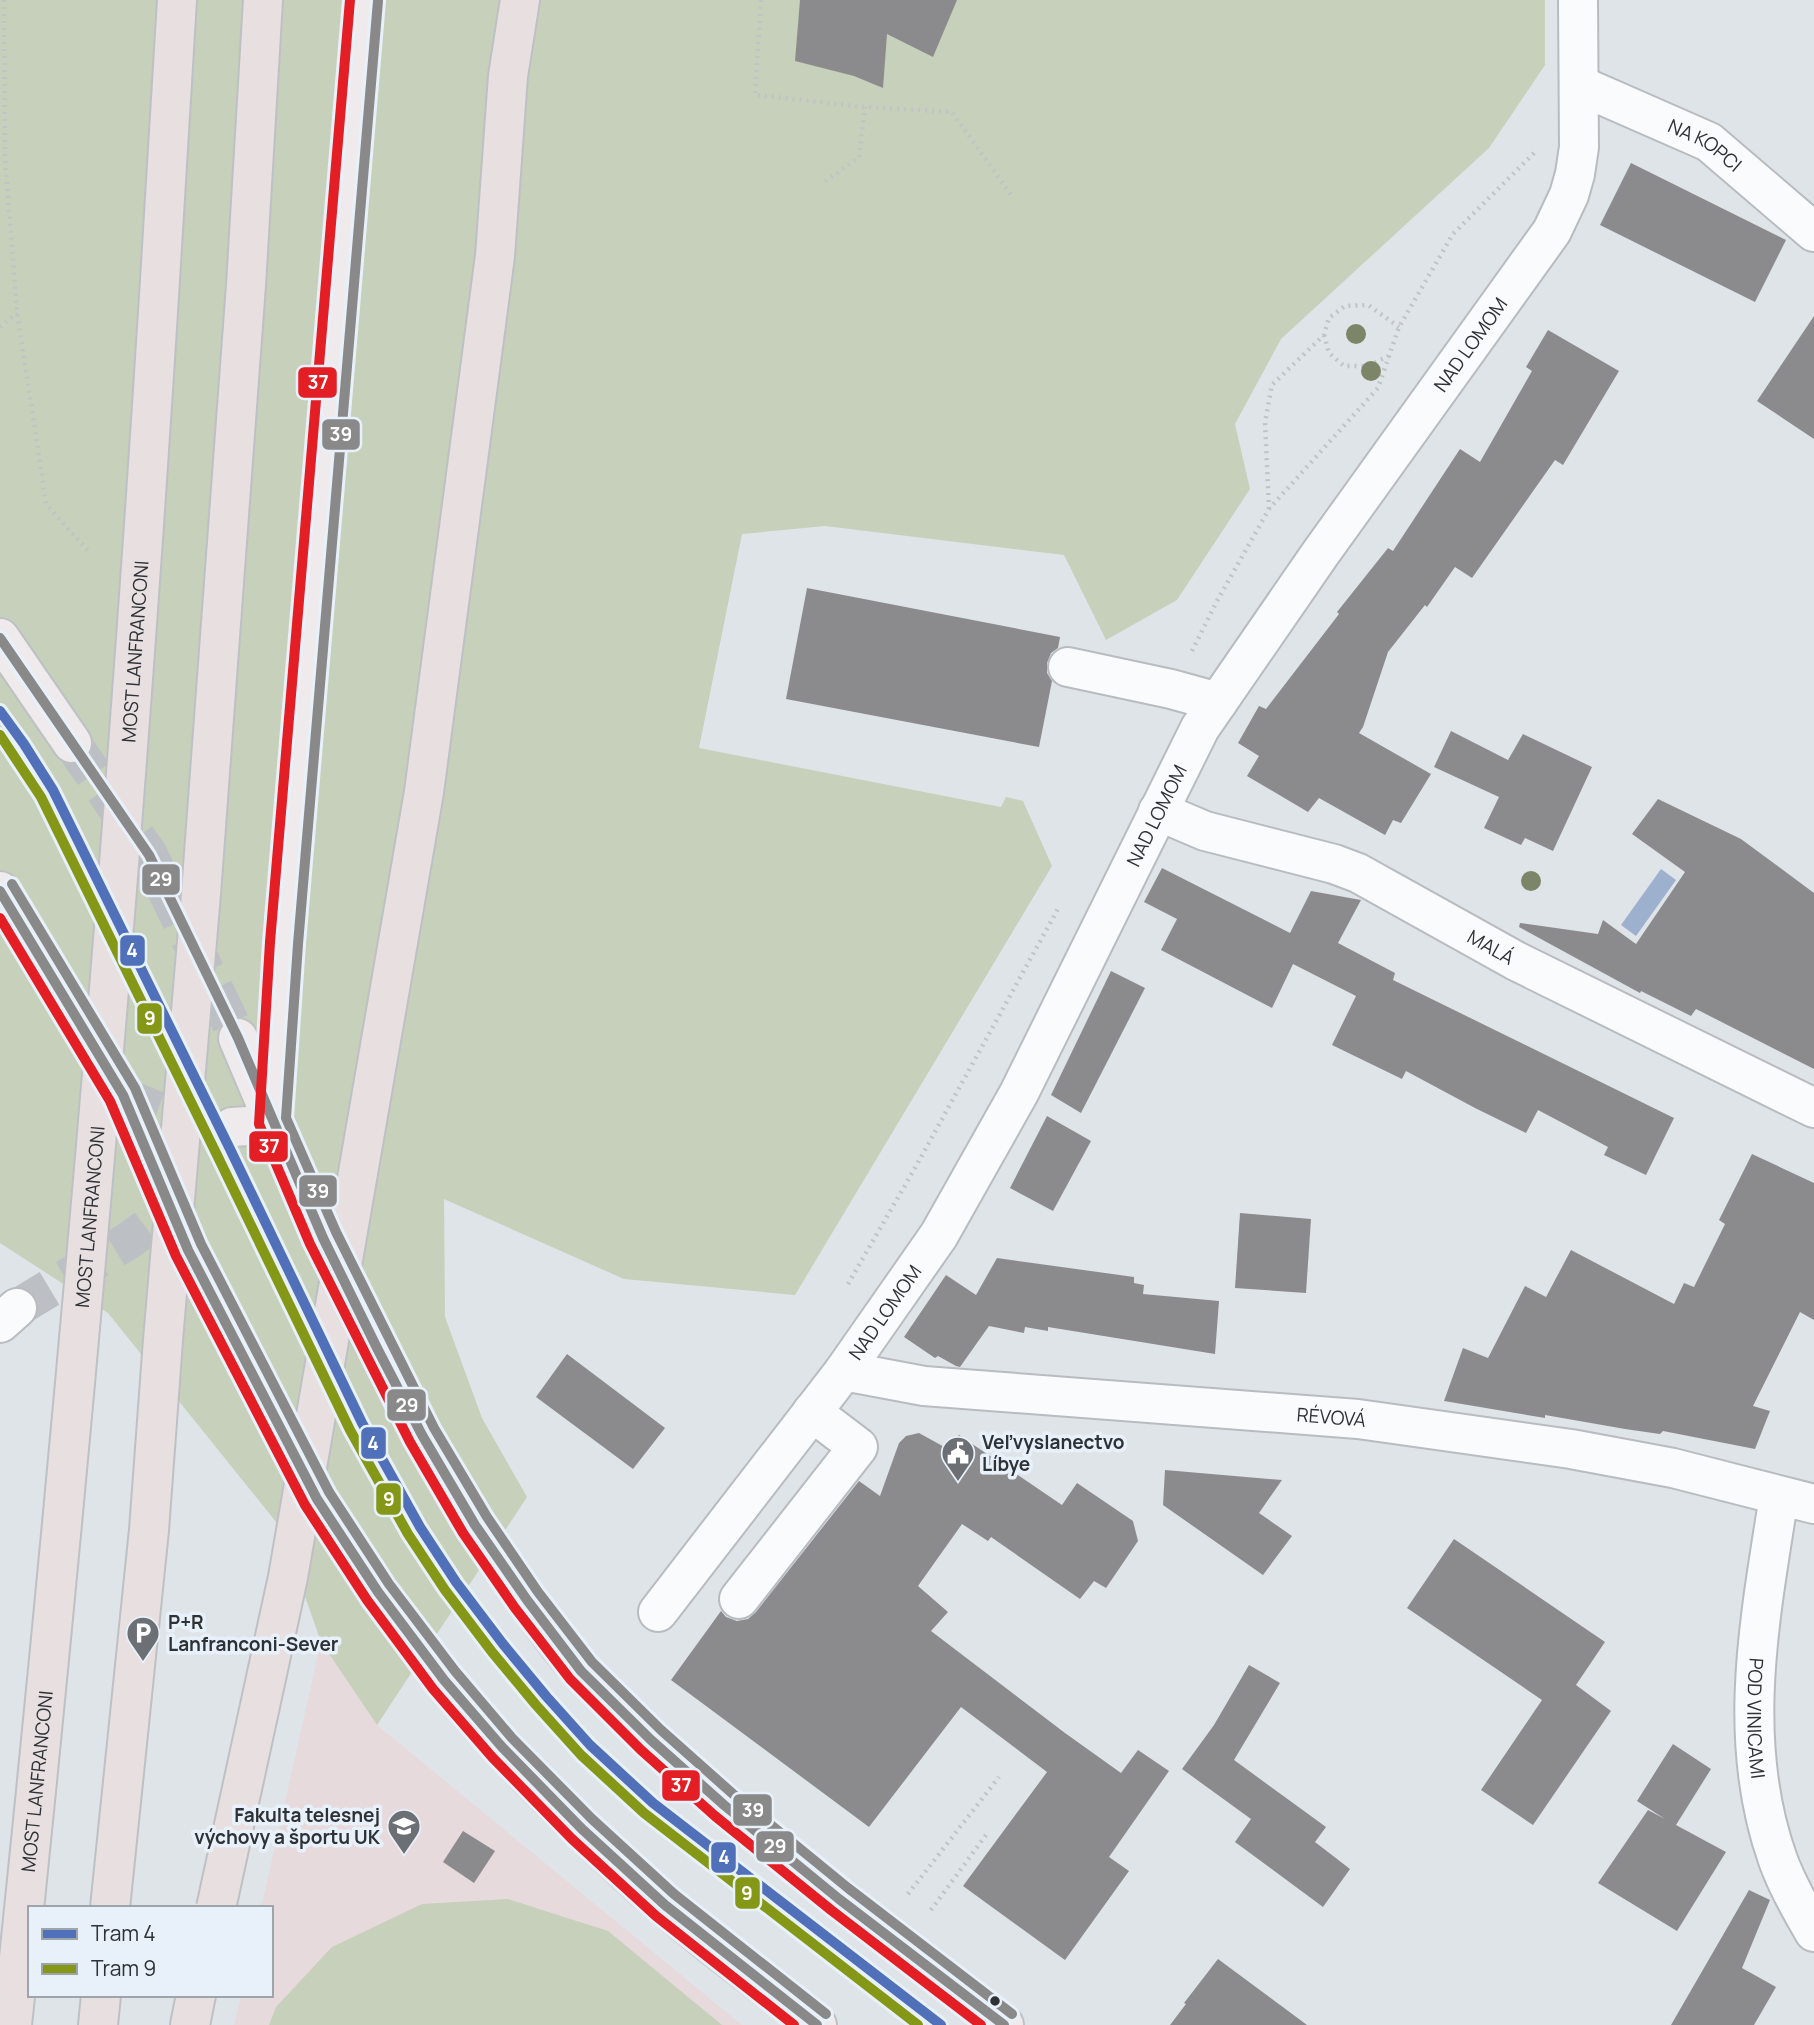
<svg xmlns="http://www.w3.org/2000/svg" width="1814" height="2025" viewBox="0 0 1814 2025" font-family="Manrope,sans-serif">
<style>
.education{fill:#e6dadd}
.green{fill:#c7d0ba}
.water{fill:#9db0ce}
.building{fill:#8b8b8d}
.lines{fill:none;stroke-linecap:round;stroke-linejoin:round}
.minor-tunnel{stroke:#bcc0c5;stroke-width:38;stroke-dasharray:38 19;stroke-linecap:butt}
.major-tunnel{stroke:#bcc0c5;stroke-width:38;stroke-dasharray:38 19;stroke-linecap:butt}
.minor-casing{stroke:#b8bcc0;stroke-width:42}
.major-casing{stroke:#bec1c3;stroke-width:42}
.highway-casing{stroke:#bec1c3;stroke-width:42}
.path{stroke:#c1c3c5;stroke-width:4.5;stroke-dasharray:2 5;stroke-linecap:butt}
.minor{stroke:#fafbfc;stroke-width:38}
.major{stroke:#efebec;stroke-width:38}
.highway{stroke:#e8dfe1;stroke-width:38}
.highway-bridge-casing{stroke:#bec1c3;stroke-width:42;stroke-linecap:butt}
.highway-bridge{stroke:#e8dfe1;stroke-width:38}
.bus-1-casing{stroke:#e8f1fa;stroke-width:16}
.bus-2-casing{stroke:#e8f1fa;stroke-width:16}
.bus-3-casing{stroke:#e8f1fa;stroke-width:16}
.bus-1{stroke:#898989;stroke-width:10}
.bus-2{stroke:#e31e24;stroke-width:10}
.bus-3{stroke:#898989;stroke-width:10}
.tram-1-casing{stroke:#e8f1fa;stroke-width:16}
.tram-2-casing{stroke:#e8f1fa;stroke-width:16}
.tram-1{stroke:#5071b9;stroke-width:10}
.tram-2{stroke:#849717;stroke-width:10}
.tree{fill:#7d8569}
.bus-dot{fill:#2e3135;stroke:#e8f1fa;stroke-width:2.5}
.labels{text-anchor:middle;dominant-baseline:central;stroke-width:7;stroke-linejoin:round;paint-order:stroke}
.street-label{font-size:19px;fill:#2e3135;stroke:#e8f1fa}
.poi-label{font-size:19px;font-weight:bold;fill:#2e3135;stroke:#e8f1fa;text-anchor:start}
.line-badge{stroke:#e8f1fa;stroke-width:2.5}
.badge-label{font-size:19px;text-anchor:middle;font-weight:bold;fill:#fff}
</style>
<rect width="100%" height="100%" fill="#dfe4e9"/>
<polygon class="education" points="321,1642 377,1725 742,2025 234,2025 241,1995 271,1995 271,1908 261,1908"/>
<g class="green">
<polygon points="0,0 1545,0 1545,65 1489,148 1281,339 1235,424 1250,489 1177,600 1106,640 1064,555 825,526 742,534 699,748 1001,807 1006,797 1023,801 1052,866 795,1295 624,1279 444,1199 445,1317 482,1418 527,1497 377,1725 321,1642 281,1528 108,1313 0,1243"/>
<polygon points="508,1899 608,1931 722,2025 269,2025 276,2007 332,1947 422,1904"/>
</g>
<polygon class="water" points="1661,869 1676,880 1636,936 1621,925"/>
<g class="building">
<polygon points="800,0 957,0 933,57 887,34 883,88 854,76 795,61"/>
<polygon points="1631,163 1786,240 1755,302 1600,225"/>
<polygon points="1814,316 1814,439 1757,401"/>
<polygon points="1548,330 1619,371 1563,465 1555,460 1472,578 1455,567 1427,607 1425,605 1388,652 1363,727 1359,733 1431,774 1401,823 1393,820 1385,835 1319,798 1308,812 1247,776 1259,756 1238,743 1259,706 1266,709 1339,614 1337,612 1388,548 1393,551 1460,449 1480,462 1532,371 1526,367"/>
<polygon points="807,588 1060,637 1058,648 1051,653 1047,663 1047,673 1052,681 1039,747 786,699"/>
<polygon points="1451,731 1508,760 1523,734 1592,767 1553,851 1525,838 1521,845 1484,828 1499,797 1434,767"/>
<polygon points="1658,799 1741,839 1814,893 1814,1069 1696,1009 1691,1016 1641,991 1640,993 1519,927 1520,923 1598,934 1603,920 1636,944 1685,872 1632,834"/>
<polygon points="1162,868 1290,933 1311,891 1361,900 1338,943 1395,973 1393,980 1674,1118 1646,1175 1604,1155 1608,1147 1538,1110 1526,1133 1475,1108 1406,1071 1402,1079 1332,1045 1356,996 1293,964 1272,1008 1161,950 1177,919 1144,902"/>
<polygon points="1111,971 1145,988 1081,1113 1051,1095"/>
<polygon points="1047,1116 1091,1141 1053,1211 1010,1188"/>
<polygon points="1752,1154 1814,1183 1814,1320 1800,1312 1753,1406 1770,1411 1755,1449 1663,1431 1660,1434 1625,1429 1545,1415 1545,1418 1444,1401 1463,1348 1488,1358 1525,1286 1546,1297 1571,1250 1674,1304 1684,1283 1694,1287 1725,1224 1719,1220"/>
<polygon points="1240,1213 1311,1219 1306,1293 1235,1288"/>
<polygon points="997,1258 1134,1277 1134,1283 1144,1285 1143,1294 1219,1301 1215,1354 1048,1327 1048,1331 1025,1327 1024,1333 989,1326 960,1367 956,1366 938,1356 935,1358 904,1337 946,1275 976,1295"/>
<polygon points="567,1354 665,1428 633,1469 536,1397"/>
<polygon points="919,1433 948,1449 959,1435 1062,1505 1077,1483 1133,1521 1138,1541 1106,1588 1094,1581 1080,1599 991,1537 988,1541 962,1524 918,1586 948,1612 931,1631 1065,1733 1121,1773 1138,1750 1169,1771 1109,1857 1129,1871 1065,1960 963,1886 1047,1772 961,1707 869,1827 671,1680 721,1611 726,1617 737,1621 748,1619 756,1612 859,1481 880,1496 899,1443 906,1436"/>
<polygon points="1165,1470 1282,1480 1259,1513 1292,1536 1263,1575 1163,1505"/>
<polygon points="1454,1539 1605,1642 1576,1685 1611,1711 1533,1825 1481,1790 1542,1700 1407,1608"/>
<polygon points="1249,1665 1280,1683 1234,1760 1326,1827 1315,1842 1350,1869 1323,1907 1235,1842 1251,1819 1182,1769 1214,1725"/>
<polygon points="1673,1744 1711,1769 1676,1825 1726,1852 1677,1931 1598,1883 1648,1810 1665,1819 1637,1801"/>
<polygon points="463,1831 495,1851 474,1883 443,1862"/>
<polygon points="1749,1890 1770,1900 1742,1968 1776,1987 1754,2025 1671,2025"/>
<polygon points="1218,1959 1307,2025 1170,2025 1186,2004 1184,2003"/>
</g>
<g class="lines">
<polyline class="minor-tunnel" points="17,1308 128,1241 170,1210"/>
<g class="major-tunnel">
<polyline points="72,743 149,855 238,1038"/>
<polyline points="51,977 123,1095 188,1250 220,1311"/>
<path d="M123,1095C157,1113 193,1123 232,1127"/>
<polyline points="296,1458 317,1499 341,1536"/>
</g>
<defs>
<g id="minor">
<path id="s1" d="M1579,85L1709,142L1814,232"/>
<polyline points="1068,667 1171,689 1218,702"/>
<path id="s2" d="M1158,811L1205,831L1334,864L1358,873L1516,961L1814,1108"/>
<polyline points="0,1323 17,1308"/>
<path id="s3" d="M844,1371L924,1386L1358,1419L1571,1449L1673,1468L1814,1504"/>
<path id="s4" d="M1779,1496C1760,1618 1735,1740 1778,1860C1787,1885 1801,1909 1814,1932"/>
<polyline points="739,1599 858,1447 812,1412"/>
<path id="s5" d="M658,1612L844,1371L939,1235L1019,1093L1200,728L1320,554L1552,231L1569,195L1575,174L1579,147L1578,0"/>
</g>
<g id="major">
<polyline points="0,638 72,743"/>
<polyline points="0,891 51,977"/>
<path d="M238,1038C316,1223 394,1409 509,1574C531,1606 556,1644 582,1672C595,1686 609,1699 623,1712C669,1757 717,1799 767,1840C844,1903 924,1965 1004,2025"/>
<polyline points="273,1111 284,943 364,0"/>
<polyline points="232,1127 248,1126 272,1120"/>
<polyline points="220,1311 287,1440"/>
<path d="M341,1536C373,1585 407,1633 443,1679C497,1747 559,1809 622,1868C683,1925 751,1975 817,2025"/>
</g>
<g id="highway">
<polyline points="160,280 177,0"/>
<polyline points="246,285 263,0"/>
<polyline points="424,792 495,256 508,76 520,0"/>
<polyline points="98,2025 101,1995"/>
<polyline points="190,2025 196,1995"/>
</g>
</defs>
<use href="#minor" class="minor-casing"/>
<use href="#major" class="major-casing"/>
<use href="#highway" class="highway-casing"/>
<g class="path">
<polyline points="4,0 5,159 17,312 39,455 46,504 88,551"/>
<polyline points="761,0 755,95 865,107 952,112 1011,195"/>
<polyline points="825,181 859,158 865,107"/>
<polyline points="0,327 17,313"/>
<polyline points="1324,335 1329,353 1344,366 1369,366 1388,356"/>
<polyline points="1269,509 1265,422 1272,385 1324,335 1329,318 1345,306 1368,305 1399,327"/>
<polyline points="1192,651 1217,601 1269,509 1378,388 1399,327 1453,234 1534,153"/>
<polyline points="848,1284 915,1168 1059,907"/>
<polyline points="908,1894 999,1777"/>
<polyline points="931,1910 986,1835"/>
</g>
<use href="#minor" class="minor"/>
<use href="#major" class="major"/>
<use href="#highway" class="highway"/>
<defs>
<g id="highway-bridge">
<polyline points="110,1908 149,1530 163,1340 201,894 246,285"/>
<polyline points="216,1908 288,1577 424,792"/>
<path id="s6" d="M12,2025C73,1444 124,863 160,280"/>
</g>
</defs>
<use href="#highway-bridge" class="highway-bridge-casing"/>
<use href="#highway-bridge" class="highway-bridge"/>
<defs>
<g id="bus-1">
<polyline points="0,638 149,855 238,1038 323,1238 377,1348 422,1435 475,1525 527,1600 581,1671 651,1740 724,1805 839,1899 1004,2025"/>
<polyline points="0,891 123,1095 188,1250 317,1499 378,1592 444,1680 502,1747 582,1829 665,1905 817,2025"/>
</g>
<g id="bus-2">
<polyline points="350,0 270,942 259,1124 310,1244 410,1442 463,1533 515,1608 570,1679 641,1750 715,1816 831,1910 981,2025"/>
<polyline points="0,918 110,1101 176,1256 305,1505 367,1600 433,1689 492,1757 572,1839 656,1916 794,2025"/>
</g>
<g id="bus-3">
<polyline points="378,1 298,944 286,1118 336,1232 434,1428 487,1517 538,1592 592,1662 661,1730 733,1794 848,1888 1012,2014"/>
<polyline points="12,884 135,1088 201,1244 329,1492 389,1584 455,1671 512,1738 592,1819 674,1894 826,2014"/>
</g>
</defs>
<use href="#bus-1" class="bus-1-casing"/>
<use href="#bus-2" class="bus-2-casing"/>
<use href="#bus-3" class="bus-3-casing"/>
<use href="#bus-1" class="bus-1"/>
<use href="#bus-2" class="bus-2"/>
<use href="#bus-3" class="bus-3"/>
<defs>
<polyline id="tram-1" points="0,711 24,744 53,790 230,1149 362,1423 420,1527 456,1582 503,1644 546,1696 590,1745 653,1803 941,2025"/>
<polyline id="tram-2" points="0,735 41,797 217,1155 350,1430 408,1534 445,1590 492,1652 536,1705 581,1755 644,1813 918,2025"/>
</defs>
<use href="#tram-1" class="tram-1-casing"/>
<use href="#tram-2" class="tram-2-casing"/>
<use href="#tram-1" class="tram-1"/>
<use href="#tram-2" class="tram-2"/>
</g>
<g class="tree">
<circle cx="1356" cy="334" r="10"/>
<circle cx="1371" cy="371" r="10"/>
<circle cx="1531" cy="881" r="10"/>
</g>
<defs>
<symbol id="civic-pin" viewBox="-11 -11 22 30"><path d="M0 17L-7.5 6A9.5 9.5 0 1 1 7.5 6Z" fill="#6c7074" stroke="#e8f1fa"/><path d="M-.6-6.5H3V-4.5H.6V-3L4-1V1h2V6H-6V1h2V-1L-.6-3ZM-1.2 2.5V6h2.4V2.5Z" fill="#fff"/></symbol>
<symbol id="parking-pin" viewBox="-11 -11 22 30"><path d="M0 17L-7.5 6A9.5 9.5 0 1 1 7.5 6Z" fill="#6c7074" stroke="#e8f1fa"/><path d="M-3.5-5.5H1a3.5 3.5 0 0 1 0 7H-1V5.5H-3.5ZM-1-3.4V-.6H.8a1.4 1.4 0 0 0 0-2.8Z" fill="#fff"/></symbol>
<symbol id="university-pin" viewBox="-11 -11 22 30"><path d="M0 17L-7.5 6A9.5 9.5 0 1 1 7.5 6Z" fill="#6c7074" stroke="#e8f1fa"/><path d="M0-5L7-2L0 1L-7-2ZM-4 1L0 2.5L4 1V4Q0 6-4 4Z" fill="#fff"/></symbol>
</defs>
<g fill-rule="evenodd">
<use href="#civic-pin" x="939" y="1434" width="38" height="52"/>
<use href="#parking-pin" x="124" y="1614" width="38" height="52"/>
<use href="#university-pin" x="385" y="1807" width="38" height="52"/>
</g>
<circle class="bus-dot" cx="995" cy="2001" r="6"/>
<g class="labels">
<g class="street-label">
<text stroke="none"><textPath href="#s1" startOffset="140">NA KOPCI</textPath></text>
<text stroke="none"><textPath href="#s5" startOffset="1510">NAD LOMOM</textPath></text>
<text stroke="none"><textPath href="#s6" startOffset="1379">MOST LANFRANCONI</textPath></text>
<text stroke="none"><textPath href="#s5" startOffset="943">NAD LOMOM</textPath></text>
<text stroke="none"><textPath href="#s2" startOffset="362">MALÁ</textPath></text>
<text stroke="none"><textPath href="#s6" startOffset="812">MOST LANFRANCONI</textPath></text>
<text stroke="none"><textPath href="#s5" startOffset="376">NAD LOMOM</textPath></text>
<text stroke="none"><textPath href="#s3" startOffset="490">RÉVOVÁ</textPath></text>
<text stroke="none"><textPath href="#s4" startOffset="224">POD VINICAMI</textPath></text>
<text stroke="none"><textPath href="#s6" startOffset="245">MOST LANFRANCONI</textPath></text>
</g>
<g class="poi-label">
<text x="982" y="1442">Veľvyslanectvo<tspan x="982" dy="22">Líbye</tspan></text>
<text x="168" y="1622">P+R<tspan x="168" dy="22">Lanfranconi-Sever</tspan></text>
<text x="380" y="1815" text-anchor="end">Fakulta telesnej<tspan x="380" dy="22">výchovy a športu UK</tspan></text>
</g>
</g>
<g class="line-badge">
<rect x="297" y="366" width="41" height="33" rx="7" fill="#e31e24"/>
<rect x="321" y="418" width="40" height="33" rx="7" fill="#898989"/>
<rect x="141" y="863" width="40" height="33" rx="7" fill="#898989"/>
<rect x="119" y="934" width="27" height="33" rx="7" fill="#5071b9"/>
<rect x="136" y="1002" width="27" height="33" rx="7" fill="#849717"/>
<rect x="248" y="1130" width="41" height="33" rx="7" fill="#e31e24"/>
<rect x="298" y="1174" width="40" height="34" rx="7" fill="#898989"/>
<rect x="386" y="1388" width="41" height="34" rx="7" fill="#898989"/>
<rect x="360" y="1426" width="27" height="34" rx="7" fill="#5071b9"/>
<rect x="375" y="1482" width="27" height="34" rx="7" fill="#849717"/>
<rect x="661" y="1769" width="40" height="33" rx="7" fill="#e31e24"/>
<rect x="732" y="1793" width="41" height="34" rx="7" fill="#898989"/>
<rect x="755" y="1830" width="40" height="33" rx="7" fill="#898989"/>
<rect x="710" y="1841" width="27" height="33" rx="7" fill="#5071b9"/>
<rect x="734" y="1876" width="27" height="34" rx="7" fill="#849717"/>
</g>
<g class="badge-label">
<text x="318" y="389">37</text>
<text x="341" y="441">39</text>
<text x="161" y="886">29</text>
<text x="132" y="957">4</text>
<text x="150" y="1025">9</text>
<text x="269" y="1153">37</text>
<text x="318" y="1198">39</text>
<text x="407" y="1412">29</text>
<text x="373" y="1450">4</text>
<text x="389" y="1506">9</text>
<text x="681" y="1792">37</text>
<text x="753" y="1817">39</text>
<text x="775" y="1853">29</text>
<text x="724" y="1864">4</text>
<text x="747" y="1900">9</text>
</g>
<rect x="28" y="1906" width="245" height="91" fill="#e8f1fa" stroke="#9ea4ab" stroke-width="2"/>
<rect x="42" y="1929" width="35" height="10" fill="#5071b9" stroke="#9ea4ab" stroke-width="2"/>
<text x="91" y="1941" font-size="21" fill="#2e3135">Tram 4</text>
<rect x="42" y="1964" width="35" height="10" fill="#849717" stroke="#9ea4ab" stroke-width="2"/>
<text x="91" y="1976" font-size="21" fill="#2e3135">Tram 9</text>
</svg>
